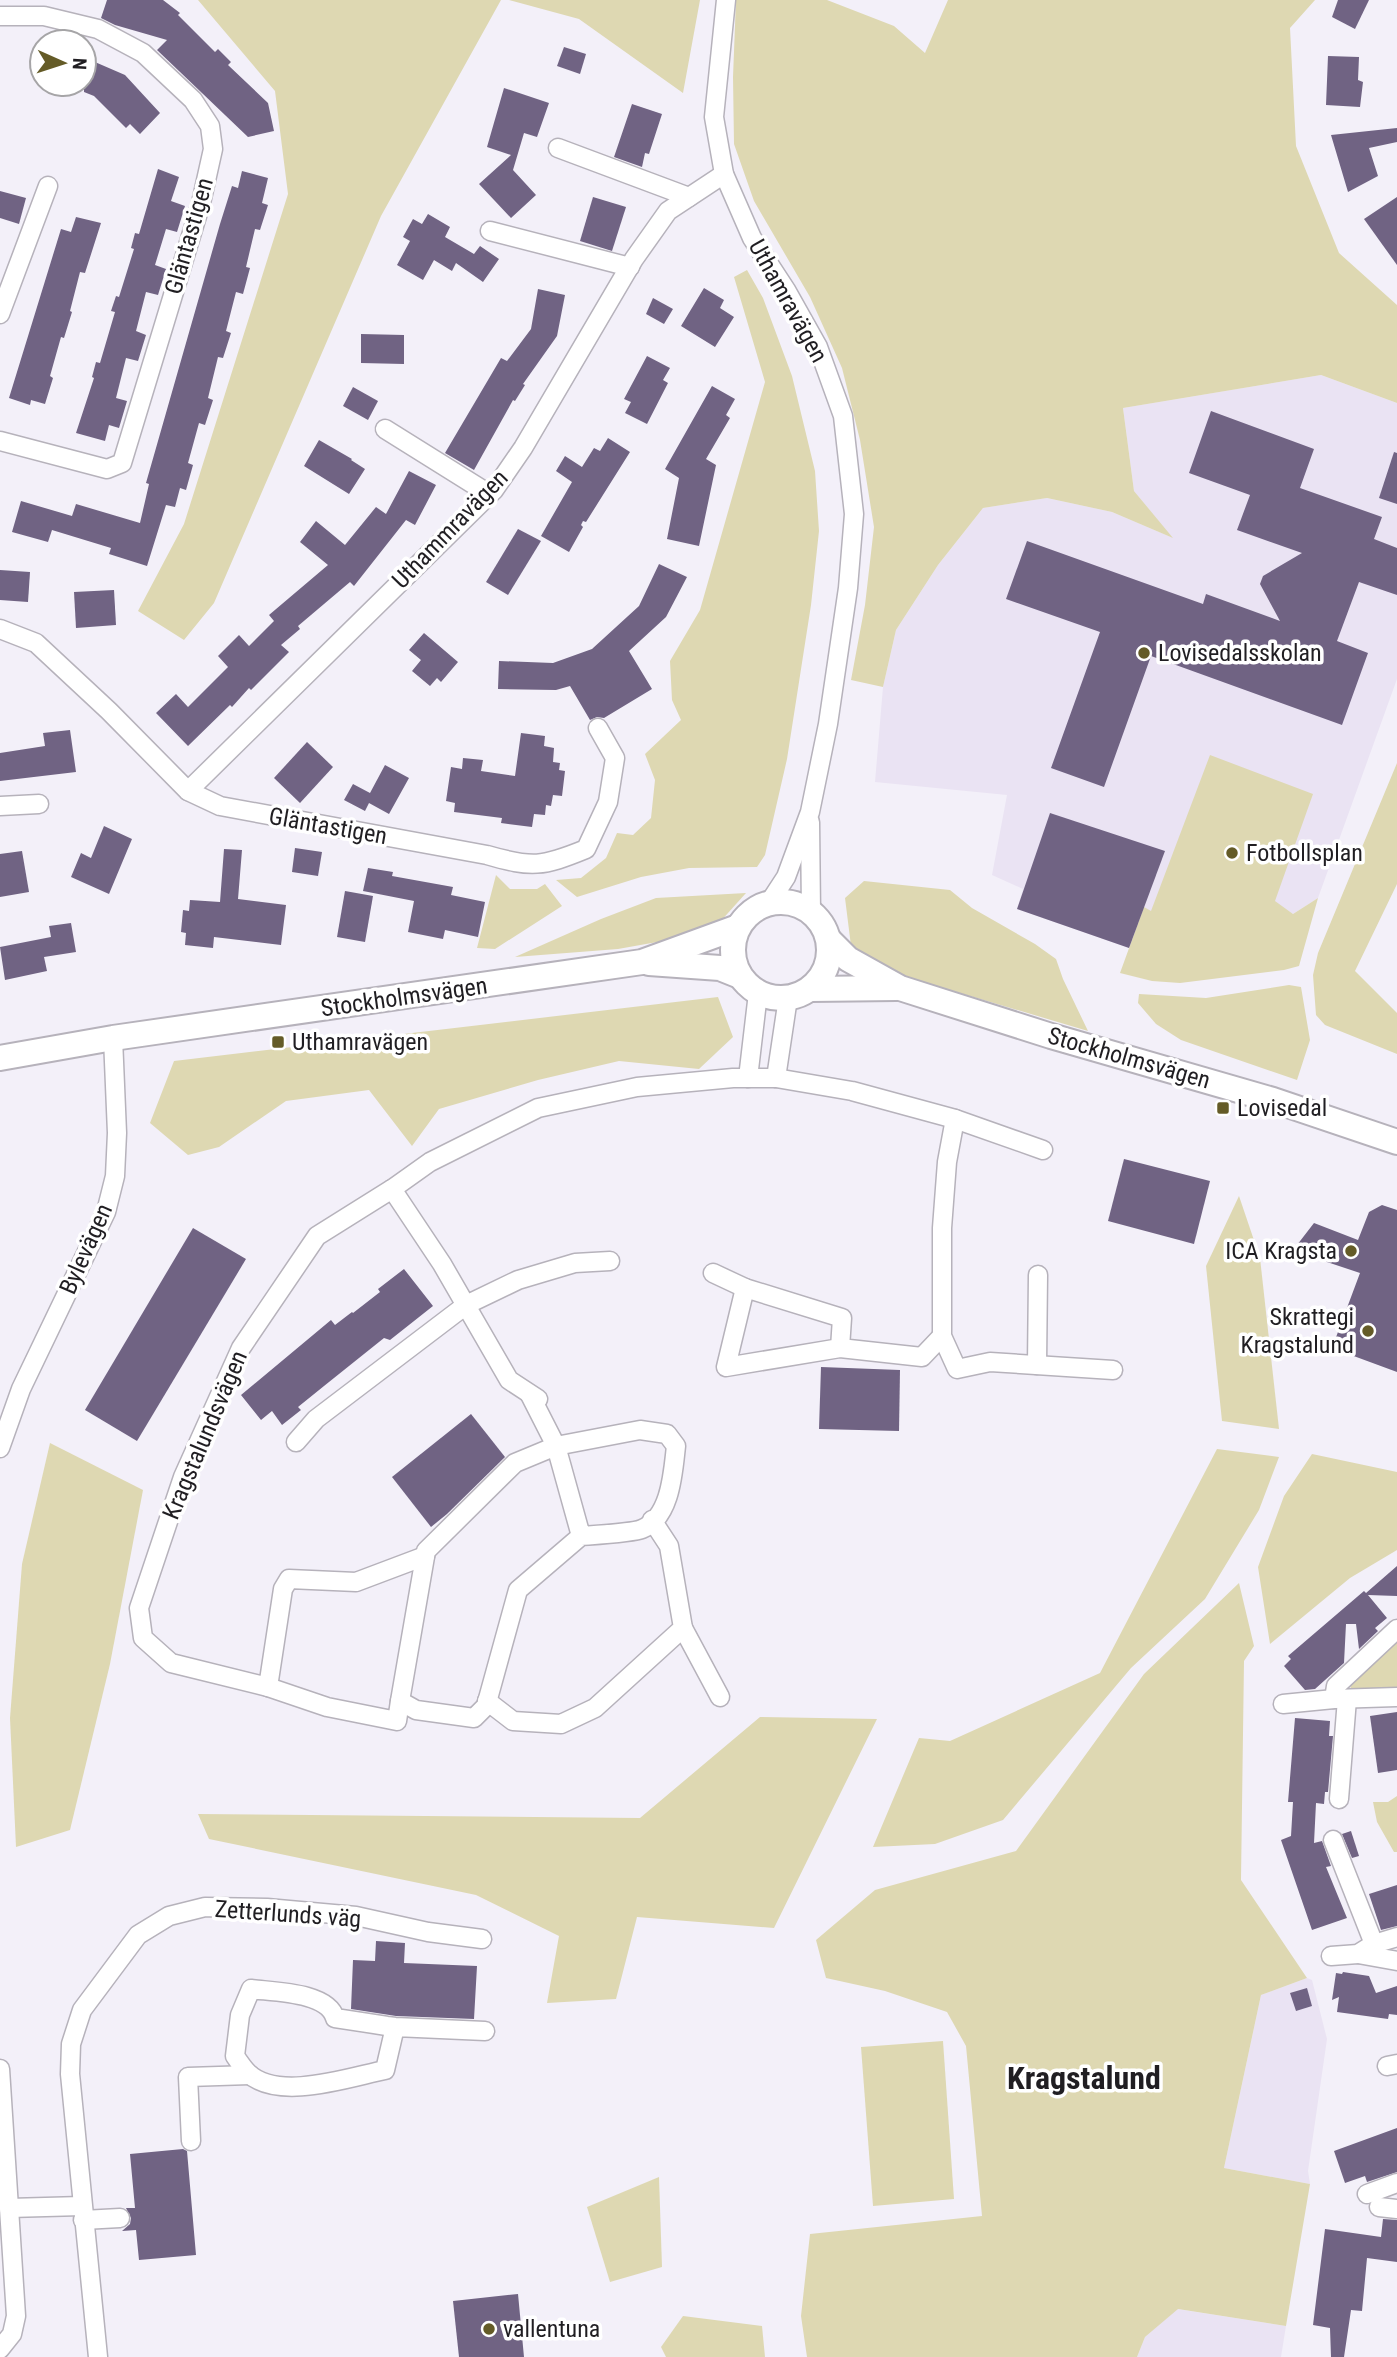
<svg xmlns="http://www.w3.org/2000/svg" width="1397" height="2357" viewBox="0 0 1397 2357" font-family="'Roboto Condensed',sans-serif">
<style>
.built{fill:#eae3f3}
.green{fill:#ded8b2}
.building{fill:#706383}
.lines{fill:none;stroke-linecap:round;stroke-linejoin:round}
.minor-casing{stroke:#b6b2bb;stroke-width:21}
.secondary-casing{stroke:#b6b2bb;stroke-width:28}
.minor{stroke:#fff;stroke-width:18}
.secondary{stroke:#fff;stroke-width:24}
.poi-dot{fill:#645b27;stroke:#fff;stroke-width:2.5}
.labels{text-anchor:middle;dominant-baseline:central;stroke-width:7;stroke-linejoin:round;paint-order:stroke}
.street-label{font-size:24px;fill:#201e22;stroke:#fff}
.poi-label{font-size:24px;fill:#201e22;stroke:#fff;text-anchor:start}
.district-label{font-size:32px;font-weight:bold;fill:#201e22;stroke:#fff}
</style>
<rect width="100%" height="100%" fill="#f3f0f9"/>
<g class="built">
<polygon points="1321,375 1397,403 1397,679 1318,898 1293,914 1275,902 1257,952 1156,915 1145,908 1129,948 1017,909 1023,889 992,875 1007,795 875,782 883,687 896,630 938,565 983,508 1047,498 1112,512 1171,537 1134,491 1123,408"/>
<polygon points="1307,1978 1312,1980 1327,2039 1308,2171 1310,2184 1224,2168 1261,1995"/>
<polygon points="1177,2309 1286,2326 1281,2357 1137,2357 1145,2337"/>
</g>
<g class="green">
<polygon points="198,0 501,0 381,216 214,603 184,640 138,611 184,524 288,194 275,91"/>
<polygon points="509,0 700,0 683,93 579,19"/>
<polygon points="736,0 827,0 894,26 925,53 948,0 1315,0 1290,28 1296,146 1339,253 1397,305 1397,403 1321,375 1123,408 1134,491 1173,538 1112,512 1047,498 983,508 938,565 896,630 883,687 851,680 865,605 874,527 860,440 842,368 810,297 754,201 734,144 733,77"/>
<polygon points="747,270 763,298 792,376 815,471 819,531 811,605 787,759 765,855 757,867 689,868 641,877 577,897 556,880 581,878 606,858 617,833 633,835 651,818 655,780 645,754 681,720 672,700 670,661 700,610 765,382 734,277"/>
<polygon points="1210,755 1313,794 1275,901 1293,914 1318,898 1299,966 1284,970 1180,983 1152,981 1120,973 1144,907 1151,911"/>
<polygon points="1397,763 1397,884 1355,971 1397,1013 1397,1054 1325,1025 1316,1015 1313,975 1318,953"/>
<polygon points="496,875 510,889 537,889 545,884 562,906 495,949 477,948"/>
<polygon points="864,881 950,890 972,908 1035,944 1056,959 1063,979 1088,1031 866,965 852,954 845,898"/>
<polygon points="746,893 719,923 702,934 618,949 515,957 601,919 656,898"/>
<polygon points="1289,985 1301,987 1310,1040 1297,1080 1181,1040 1156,1024 1138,1003 1139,994 1206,998"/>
<polygon points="718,997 733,1037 699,1069 619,1061 538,1080 439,1109 412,1146 369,1090 286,1101 219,1147 188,1155 150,1123 174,1061"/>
<polygon points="1239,1196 1260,1258 1279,1429 1222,1421 1206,1266"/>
<polygon points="50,1443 143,1490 110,1664 70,1830 16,1847 10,1718 22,1564"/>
<polygon points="1217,1449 1279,1457 1259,1510 1205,1599 1131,1668 1003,1820 935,1844 873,1847 919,1738 950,1741 1100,1673"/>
<polygon points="1312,1454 1397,1472 1397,1550 1350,1578 1270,1644 1258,1567 1284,1496"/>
<polygon points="1239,1583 1254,1646 1244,1661 1241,1880 1307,1978 1261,1995 1224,2168 1310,2184 1286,2326 1178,2309 1145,2337 1137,2357 807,2357 801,2316 810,2234 982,2216 966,2046 947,2012 885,1991 826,1978 816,1940 875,1890 1016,1851 1144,1674"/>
<polygon points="1397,1636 1397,1694 1351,1691 1350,1681"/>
<polygon points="760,1717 877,1719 774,1928 637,1917 616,1999 547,2003 559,1936 476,1895 209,1839 198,1814 640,1818"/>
<polygon points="1397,1796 1397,1852 1394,1852 1377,1822 1373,1802 1388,1802"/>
<polygon points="943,2041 954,2199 873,2206 861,2047"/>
<polygon points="659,2177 662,2267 610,2282 587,2207"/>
<polygon points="683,2316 762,2326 765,2357 666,2357 661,2347"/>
</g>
<g class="building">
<polygon points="107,0 163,0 180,13 178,15 215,52 218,49 231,62 228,65 268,103 274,131 248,137 157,50 167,40 115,25 101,18"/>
<polygon points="1338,0 1369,0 1355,29 1332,17"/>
<polygon points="564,47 586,54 580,74 557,66"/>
<polygon points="1328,56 1359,57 1358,80 1363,82 1360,107 1326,105"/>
<polygon points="88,59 125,75 160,113 140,134 130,124 126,128 94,96 84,92 84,68"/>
<polygon points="504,88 549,103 537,137 524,133 513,170 536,195 511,218 479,184 511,155 487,147"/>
<polygon points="632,104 662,114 649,154 645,153 642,167 614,157"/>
<polygon points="1397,128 1397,142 1369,148 1378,176 1348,192 1331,135"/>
<polygon points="158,169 179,177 171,201 185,206 177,232 166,229 155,265 166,269 158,295 146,292 136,331 146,335 138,361 126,358 116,398 127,401 119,428 109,425 105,441 76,433 94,378 92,377 96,362 100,363 115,312 111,311 116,296 119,297 134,249 131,248 135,233 139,234"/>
<polygon points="242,171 268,178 262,203 268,205 260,230 255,229 246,267 250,268 243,294 236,292 226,331 231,333 223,358 218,357 208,398 213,400 205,425 199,423 188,463 193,465 186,490 180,488 175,507 166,505 147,566 109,554 111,548 52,530 48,542 12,532 21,501 72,516 76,504 140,523 149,484 146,483 220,224 232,186 238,188"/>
<polygon points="0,191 26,198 19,224 0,218"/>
<polygon points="593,197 626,207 612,251 580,241"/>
<polygon points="1397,197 1397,265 1364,219"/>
<polygon points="428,214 450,227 445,237 474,254 480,246 499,259 483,282 456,263 452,271 434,260 423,280 397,265 410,241 403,237 413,219 422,224"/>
<polygon points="76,217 101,223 85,273 80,272 70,311 72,312 64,338 61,337 50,376 53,378 45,404 31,400 30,405 9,398 61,229 71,232"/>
<polygon points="704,288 724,300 720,308 734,317 715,347 681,326"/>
<polygon points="538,289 565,295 557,336 523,384 525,385 515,401 513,400 474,470 445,453 501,358 507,361 531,329"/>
<polygon points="653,298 673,309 664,324 646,314"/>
<polygon points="361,334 404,335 404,364 361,363"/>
<polygon points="647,356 670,368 663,380 668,383 647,424 625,413 631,402 624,399"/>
<polygon points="712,386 735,399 726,415 730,418 706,459 716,465 699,546 667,539 679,478 665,469"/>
<polygon points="353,387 378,401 368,420 343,406"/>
<polygon points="1211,411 1314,449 1300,488 1382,517 1374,539 1397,548 1397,595 1359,582 1337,641 1368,653 1342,725 1151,656 1104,787 1051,768 1100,632 1006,599 1027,541 1203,604 1206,594 1280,621 1260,584 1263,576 1302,553 1237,530 1250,495 1189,473"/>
<polygon points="608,438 630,452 586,522 583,521 581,525 583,527 569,552 541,536 572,482 556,471 565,456 582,467 594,448 600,451"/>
<polygon points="319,440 352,459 351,460 365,469 349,494 304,466"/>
<polygon points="1394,452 1397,453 1397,504 1379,498"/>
<polygon points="409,471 436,485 415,525 406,520 354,586 350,582 298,626 300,629 281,645 289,652 251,690 249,688 232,707 230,705 188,746 156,713 176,694 188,707 228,667 218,656 239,635 249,646 274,621 269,615 328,565 300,542 316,521 345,545 376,507 386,514"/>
<polygon points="518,529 541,541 508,595 486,582"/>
<polygon points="659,564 687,577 666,617 629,651 652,689 604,718 597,717 590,720 570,686 556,690 498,689 499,661 553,663 592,649 639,606"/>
<polygon points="0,570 30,572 28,602 0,600"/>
<polygon points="114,590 116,625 76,628 74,592"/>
<polygon points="424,633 458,662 441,682 437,678 430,686 412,671 421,660 409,650"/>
<polygon points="70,730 76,772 0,781 0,753 45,746 43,733"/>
<polygon points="521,733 545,736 544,746 554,748 553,762 560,763 559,770 565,771 562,796 553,795 551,806 546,805 545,815 534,814 532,827 501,823 502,818 454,812 455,803 446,801 451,767 462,769 463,758 483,760 481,771 515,776"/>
<polygon points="307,742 333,767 300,803 274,778"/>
<polygon points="385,765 409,778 389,814 369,803 365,811 344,800 353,784 370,793"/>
<polygon points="1050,813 1165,851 1129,948 1017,909"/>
<polygon points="104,826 132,839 109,894 71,877 81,853 91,858"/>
<polygon points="295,848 322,852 318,876 292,872"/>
<polygon points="224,849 242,850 238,899 286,905 281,945 214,937 213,948 185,945 186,933 181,932 183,910 189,911 190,900 220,902"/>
<polygon points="22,851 29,892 0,897 0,854"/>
<polygon points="368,868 393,872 392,876 453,887 451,895 485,902 478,937 445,930 443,939 408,932 414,901 363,891"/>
<polygon points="345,891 373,896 365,942 337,937"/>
<polygon points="71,923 76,952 44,957 47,971 5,980 0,947 51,937 49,926"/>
<polygon points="1124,1159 1210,1181 1194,1244 1108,1221"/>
<polygon points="1382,1205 1397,1210 1397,1372 1332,1348 1360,1273 1312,1257 1297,1245 1314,1223 1358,1240 1369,1212"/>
<polygon points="193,1228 246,1259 137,1441 85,1410"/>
<polygon points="404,1269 433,1306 390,1340 384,1338 324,1386 298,1407 301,1410 282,1425 272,1411 261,1420 241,1395 331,1320 335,1325 352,1312 353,1313 380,1292 378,1289"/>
<polygon points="821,1367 900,1370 899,1431 819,1429"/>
<polygon points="471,1414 505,1457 447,1514 431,1527 392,1477"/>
<polygon points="1397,1566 1397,1596 1368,1595 1387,1618 1375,1628 1378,1631 1359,1649 1356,1624 1346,1624 1344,1663 1315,1689 1305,1690 1284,1666 1291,1659 1288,1656 1364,1591 1366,1593"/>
<polygon points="1397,1712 1397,1770 1378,1773 1370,1716"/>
<polygon points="1295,1718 1330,1721 1329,1736 1333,1736 1328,1792 1325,1792 1324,1804 1316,1803 1314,1843 1322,1841 1331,1866 1326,1867 1347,1918 1312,1930 1281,1840 1291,1836 1293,1802 1288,1802"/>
<polygon points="1351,1831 1359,1856 1352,1858 1342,1834"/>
<polygon points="1397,1885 1397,1926 1381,1930 1369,1894"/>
<polygon points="376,1941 405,1943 404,1963 477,1966 474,2019 396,2016 351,2009 353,1960 375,1961"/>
<polygon points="1343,1972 1369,1976 1376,1993 1397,1986 1397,2015 1389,2014 1388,2019 1337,2012 1339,1997 1332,2000 1336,1973 1342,1974"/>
<polygon points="1307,1988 1312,2006 1296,2011 1290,1993"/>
<polygon points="1397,2128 1397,2172 1367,2182 1365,2176 1345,2183 1334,2151"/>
<polygon points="183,2149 187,2151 196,2255 139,2260 136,2230 122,2231 130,2224 131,2218 126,2208 135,2208 130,2154"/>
<polygon points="1383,2219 1397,2220 1397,2262 1367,2258 1362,2311 1351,2310 1344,2357 1331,2357 1330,2328 1313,2325 1325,2229 1381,2237"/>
<polygon points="518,2294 524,2357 459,2357 453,2301"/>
</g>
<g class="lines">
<defs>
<g id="minor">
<polyline points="726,0 714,117 724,174 752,238 786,290 818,347 843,416 854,514 848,588 828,724 810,812 786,877 769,903"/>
<polyline points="0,16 44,16 98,29 143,53 193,100 210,126 213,149 201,203 122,463 107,469 0,441"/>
<polyline points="558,148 689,197"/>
<polyline points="490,231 630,267"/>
<polyline points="0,314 48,186"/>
<polyline points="385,429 489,494"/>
<path d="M0,629L36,643L109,711L188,791L220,806L487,855C532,868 542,867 586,849L608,802L615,758L598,728"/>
<polyline points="188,791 494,490 523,448 634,259 668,211 724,174"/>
<polyline points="0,806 39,804"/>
<polyline points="810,822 811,912"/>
<polyline points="748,1078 758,993"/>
<polyline points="776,1078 788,998"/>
<polyline points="1043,1150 955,1119 947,1162 942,1228 942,1336 957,1369 990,1362 1113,1370"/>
<polyline points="392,1189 442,1264 509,1380 538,1399"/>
<polyline points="713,1273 745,1288"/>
<polyline points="840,1348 842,1318 745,1288 726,1367 840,1348 922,1357 942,1336"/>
<polyline points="1037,1365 1038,1275"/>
<path d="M530,1395L556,1446L640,1430L667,1434L676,1446C673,1472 671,1517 642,1529C632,1533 594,1535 581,1536L556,1446L515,1463L426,1551L400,1701L416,1710L474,1718L486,1706L518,1590L581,1536"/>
<polyline points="296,1442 316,1419 466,1305 518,1280 575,1263 610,1261"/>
<polyline points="0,1448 21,1389 106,1212 115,1176 117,1133 113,1038"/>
<polyline points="425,1556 356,1582 289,1579 283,1589 268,1687 171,1663 143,1638 139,1608 183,1477 241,1348 317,1236 392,1189 430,1162 538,1108 637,1087 733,1078 776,1078 852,1091 955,1119"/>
<polyline points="683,1628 720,1697"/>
<polyline points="268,1687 327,1707 397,1721 400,1701"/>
<polyline points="1334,1699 1336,1686 1397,1629"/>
<polyline points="487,1701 513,1721 561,1724 595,1708 683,1628 669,1546 652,1520"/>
<polyline points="1283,1704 1334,1699 1397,1697"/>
<polyline points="1339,1799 1347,1699"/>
<polyline points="1333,1840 1374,1944"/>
<polyline points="1358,1954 1397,1961"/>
<polyline points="1331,1956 1358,1954 1374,1944 1397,1937"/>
<path d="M395,2027L385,2070C350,2077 278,2102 248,2073C243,2068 239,2062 235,2056L240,2015L251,1989C274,1992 328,1992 335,2018L387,2026L395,2027L485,2031"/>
<polyline points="1387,2066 1397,2064"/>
<polyline points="0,2069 16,2316 12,2334 0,2349"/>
<polyline points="191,2141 188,2077 250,2075"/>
<polyline points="1367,2194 1397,2183"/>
<polyline points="1379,2207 1397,2209"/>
<polyline points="9,2208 82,2206"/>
<polyline points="83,2220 120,2218"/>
<polyline points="98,2357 70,2074 71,2044 82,2010 138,1935 169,1916 205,1907 267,1908 356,1916 428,1932 482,1939"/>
</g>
<g id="secondary">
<circle cx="781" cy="950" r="48"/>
<polyline points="829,940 848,959 900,988 1051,1036 1273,1100 1397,1142"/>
<polyline points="649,963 720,968 740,976"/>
<polyline points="811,989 896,988"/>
<polyline points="0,1058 113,1038 642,962 738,927"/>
</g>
</defs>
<use href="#minor" class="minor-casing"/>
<use href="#secondary" class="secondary-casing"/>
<use href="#minor" class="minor"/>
<use href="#secondary" class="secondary"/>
</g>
<g class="poi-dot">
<circle cx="1144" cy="653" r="7"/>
<circle cx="1232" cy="853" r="7"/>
<rect x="271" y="1035" width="14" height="14" rx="3.5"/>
<rect x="1216" y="1101" width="14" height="14" rx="3.5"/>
<circle cx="1351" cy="1251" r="7"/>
<circle cx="1368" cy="1331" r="7"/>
<circle cx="489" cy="2329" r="7"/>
</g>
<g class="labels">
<g class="street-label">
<text transform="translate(189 236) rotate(-74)">Gläntastigen</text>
<text transform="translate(788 301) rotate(61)">Uthamravägen</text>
<text transform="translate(450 529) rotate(-46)">Uthammravägen</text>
<text transform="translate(328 826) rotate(10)">Gläntastigen</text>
<text transform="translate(404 997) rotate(-8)">Stockholmsvägen</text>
<text transform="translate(1129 1058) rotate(16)">Stockholmsvägen</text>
<text transform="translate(86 1249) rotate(-66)">Bylevägen</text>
<text transform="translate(205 1435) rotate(-67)">Kragstalundsvägen</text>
<text transform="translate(288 1914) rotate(4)">Zetterlunds väg</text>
</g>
<g class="poi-label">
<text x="1158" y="653">Lovisedalsskolan</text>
<text x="1246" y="853">Fotbollsplan</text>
<text x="292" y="1042">Uthamravägen</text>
<text x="1237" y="1108">Lovisedal</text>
<text x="1337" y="1251" text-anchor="end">ICA Kragsta</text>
<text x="1354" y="1317" text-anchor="end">Skrattegi<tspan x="1354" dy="28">Kragstalund</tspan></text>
<text x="503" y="2329">vallentuna</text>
</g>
<g class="district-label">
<text x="1084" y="2078">Kragstalund</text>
</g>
</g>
<g transform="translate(63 63) rotate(93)"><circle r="33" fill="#ffffff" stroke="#a6a5a7" stroke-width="2"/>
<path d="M0-5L12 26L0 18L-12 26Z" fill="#645b27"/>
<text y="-10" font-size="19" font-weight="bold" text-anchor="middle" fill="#201e22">N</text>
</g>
</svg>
